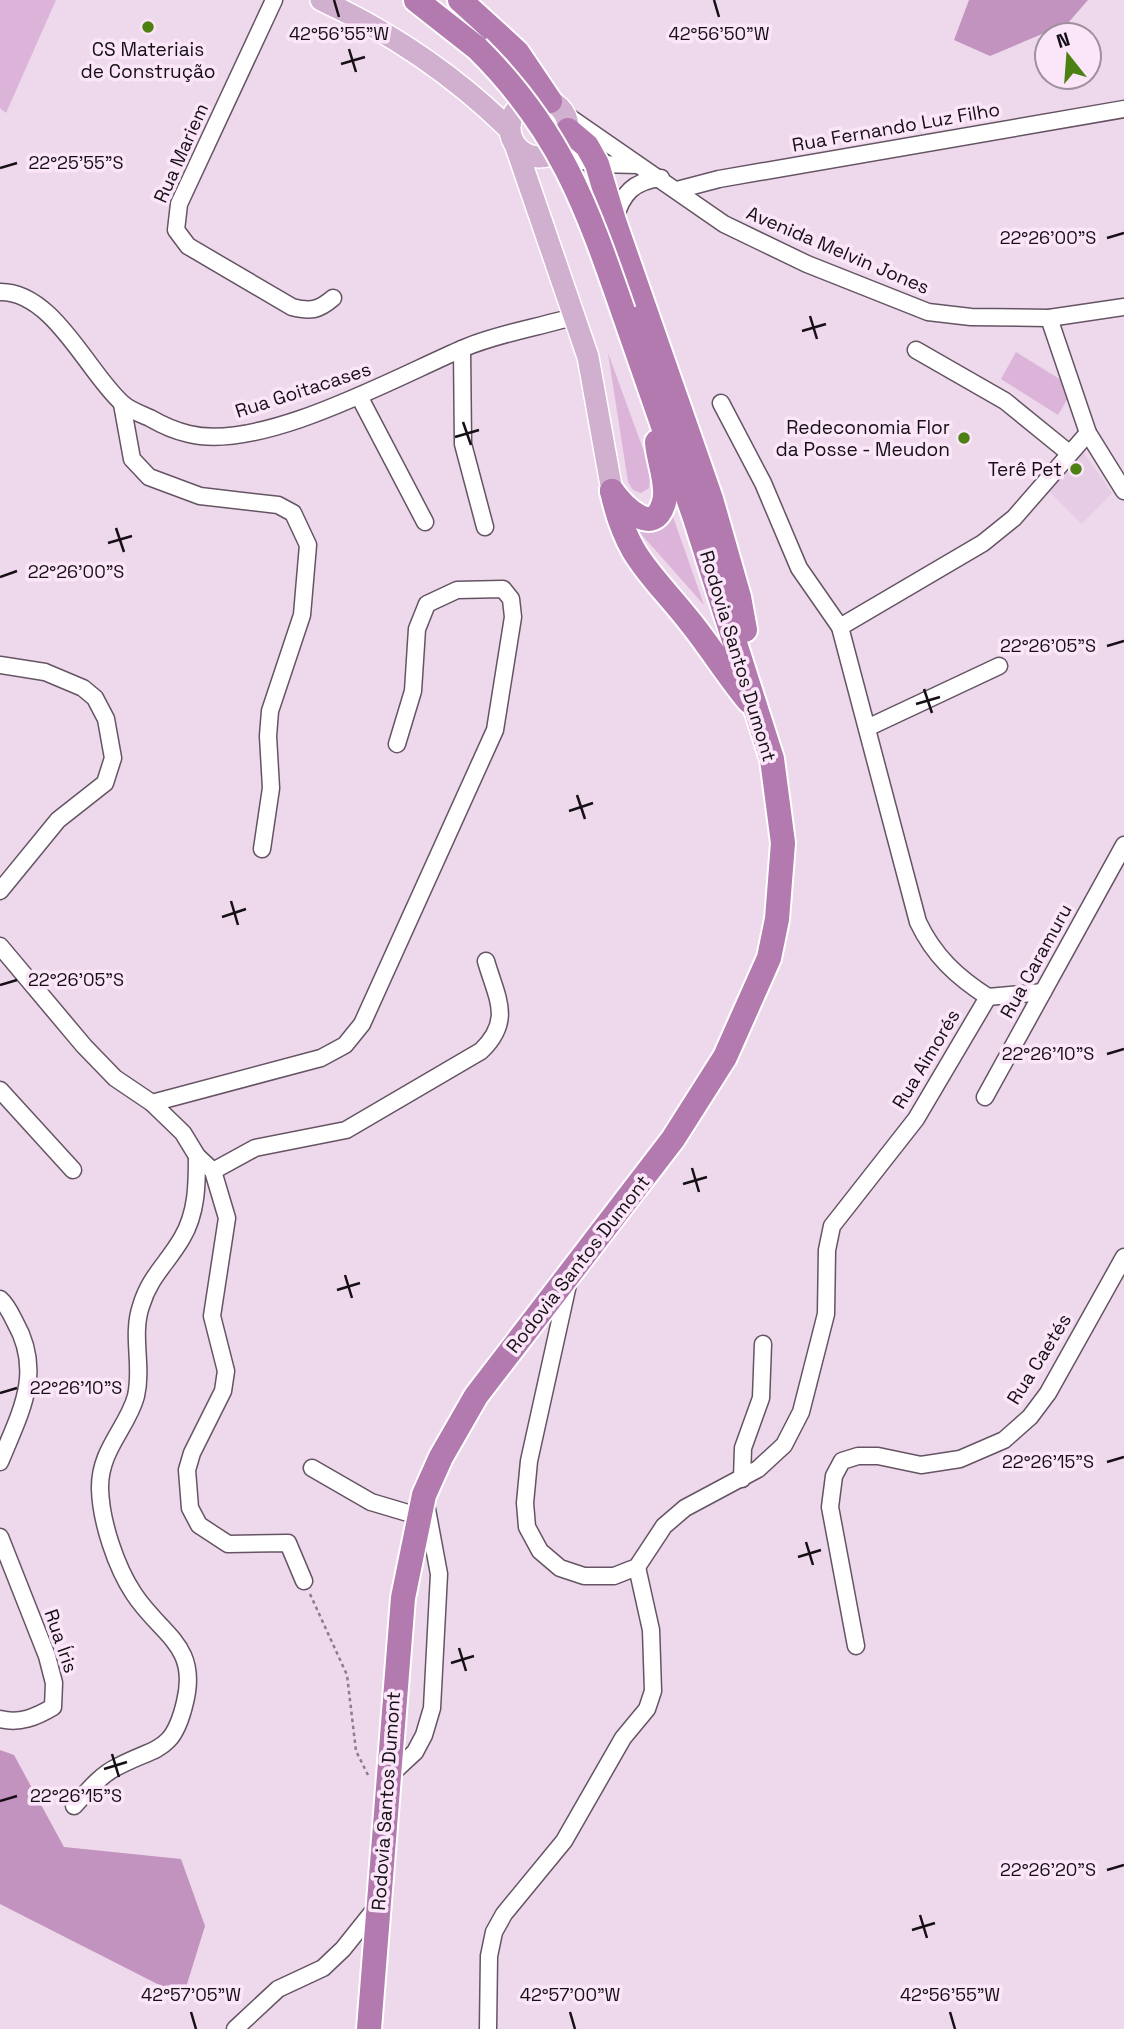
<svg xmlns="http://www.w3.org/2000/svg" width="1124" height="2029" viewBox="0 0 1124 2029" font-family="'Space Grotesk',sans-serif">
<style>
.built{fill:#e6cce4}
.green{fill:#dcb4d9}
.forest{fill:#c393bf}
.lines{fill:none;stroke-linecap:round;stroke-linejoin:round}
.minor-casing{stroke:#655464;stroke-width:19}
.major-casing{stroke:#fff;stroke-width:24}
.highway-casing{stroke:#fff;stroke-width:28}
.path{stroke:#8b7d8a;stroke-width:2.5;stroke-dasharray:3.5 3.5;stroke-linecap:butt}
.minor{stroke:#fff;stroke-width:16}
.major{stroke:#d1afcf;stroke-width:21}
.highway{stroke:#b27aaf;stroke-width:24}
.highway-bridge-casing{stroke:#fff;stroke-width:28;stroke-linecap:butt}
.highway-bridge{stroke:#b27aaf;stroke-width:24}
.ticks{fill:none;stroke:#160f15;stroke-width:2.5}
.poi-dot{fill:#4d8012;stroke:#fbe6f9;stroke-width:2.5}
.labels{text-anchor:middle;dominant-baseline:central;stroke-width:7;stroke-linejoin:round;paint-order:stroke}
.poi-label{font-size:19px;fill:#160f15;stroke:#fbe6f9;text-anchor:end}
.street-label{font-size:19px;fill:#160f15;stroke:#fbe6f9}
.ticks-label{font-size:18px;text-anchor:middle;fill:#160f15;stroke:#fbe6f9;stroke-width:7;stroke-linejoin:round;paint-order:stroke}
</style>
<rect width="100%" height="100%" fill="#edd9eb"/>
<polygon class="built" points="1079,446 1112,493 1082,524 1045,487"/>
<g class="green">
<polygon points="0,0 56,0 6,113 0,108"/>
<polygon points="1016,352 1074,388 1058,415 1001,379"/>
<polygon points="608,353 651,471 649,488 641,493 633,490 628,482"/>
<polygon points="671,511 704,605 634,526"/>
</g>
<g class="forest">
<polygon points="969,0 1088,0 1068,23 990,56 954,40"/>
<polygon points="0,1750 14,1755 64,1847 181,1859 205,1926 183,1997 0,1904"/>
</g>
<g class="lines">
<defs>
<g id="minor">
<path d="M274,0L179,204L176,230L188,246L292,307C311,312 319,310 333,298"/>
<polyline points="565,114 724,224 807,264 928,312 971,317 1049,318 1124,307"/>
<polyline points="557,156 597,164 638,165"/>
<polyline points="677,190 719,179 1124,109"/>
<path d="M615,219C622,193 634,181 661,178"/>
<path d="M0,292C53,291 88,373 122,403C129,410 141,414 150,418C162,425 176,431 189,434C262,452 396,377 464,348C499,333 540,327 576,316"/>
<polyline points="1049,318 1088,433 1124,491"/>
<polyline points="462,349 463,444 485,527"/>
<polyline points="916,350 1005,401 1069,453"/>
<polyline points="360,398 425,522"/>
<polyline points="721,403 763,483 799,568 840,627"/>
<polyline points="122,404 132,459 149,477 200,496 278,505 293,513 308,545 302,615 270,711 268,736 271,788 262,849"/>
<polyline points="0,665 45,672 83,688 95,698 106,719 113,758 105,783 58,820 0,891"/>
<polyline points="867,728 999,666"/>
<polyline points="0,946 84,1046 115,1078 152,1103 183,1133 197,1156 213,1171 227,1218 212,1316 226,1371 223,1391 192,1453 187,1470 190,1508 199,1525 228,1544 288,1543 304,1581"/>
<polyline points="988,997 1043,992"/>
<polyline points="0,1090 73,1170"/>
<polyline points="985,1097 1124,845"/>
<polyline points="152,1103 321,1058 345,1045 362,1024 495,730 513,617 511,599 503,589 457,590 427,604 417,629 413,691 397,744"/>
<path d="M213,1171L255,1148L346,1130L481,1051C513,1020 497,999 486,961"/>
<path d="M569,1280L529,1461L525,1503L527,1527L540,1551L560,1568L584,1576H614L637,1567L664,1526L685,1508L758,1469L784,1445L801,1412L826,1314L827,1250L832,1226L916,1119L988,997C957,977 934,956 918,922L840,627L983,543L1014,518L1088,433"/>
<path d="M0,1299C7,1305 11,1314 15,1322C44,1373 20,1413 0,1462"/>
<polyline points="312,1468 371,1502 418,1516"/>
<polyline points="742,1479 743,1448 761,1398 763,1344"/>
<path d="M0,1537L47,1656L54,1683L53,1707C36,1717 20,1724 0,1719"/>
<polyline points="856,1646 830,1507 834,1476 842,1461 858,1456 878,1456 921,1465 960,1459 1004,1440 1030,1417 1048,1393 1124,1257"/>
<polyline points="388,1777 415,1752 424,1735 432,1708 439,1574 426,1504"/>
<path d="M74,1806C87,1792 100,1775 117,1767C156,1746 173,1754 185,1702C199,1645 161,1635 134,1594C116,1567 101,1522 100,1489C99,1450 128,1427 136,1396C143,1366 131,1335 141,1306C150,1276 167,1264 182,1238C197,1213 197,1184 197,1156"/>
<polyline points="235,2029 278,1989 323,1968 343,1949 379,1904"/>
<polyline points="488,2029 489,1956 494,1932 504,1914 564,1841 623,1738 647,1709 653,1691 651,1630 637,1567"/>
</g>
<g id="major">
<path d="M321,0C390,32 455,76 509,129"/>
<circle cx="539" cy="128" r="29"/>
<polyline points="516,147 588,357 612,491"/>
</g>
<g id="highway">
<polyline points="416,0 477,48"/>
<polyline points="460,0 517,52 550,101"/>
<polyline points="568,130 587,146 597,164 614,221 711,499 739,597 745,630"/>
<path d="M612,491C627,559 650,571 691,623C711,648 728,676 749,701"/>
<path d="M612,491C623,506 654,539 664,502C669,485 658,460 657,442"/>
<polyline points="369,2029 403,1598 424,1495 441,1457 476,1396 673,1139 725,1057 769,958 777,919 783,843 772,759 695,518 623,311"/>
</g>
</defs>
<use href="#minor" class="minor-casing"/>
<use href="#major" class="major-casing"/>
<use href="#highway" class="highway-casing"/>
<polyline class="path" points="310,1594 347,1675 356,1751 368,1775"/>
<use href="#minor" class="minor"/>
<use href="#major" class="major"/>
<use href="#highway" class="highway"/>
<defs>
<path id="highway-bridge" d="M477,48C559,129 586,204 623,311"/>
</defs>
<use href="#highway-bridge" class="highway-bridge-casing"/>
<use href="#highway-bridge" class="highway-bridge"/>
</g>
<path class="ticks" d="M334,0L339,17M714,0L719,17M349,49L356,72M341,64L365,57M0,168L17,163M1107,238L1124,233M810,316L817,339M802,331L826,324M463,422L471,445M455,437L479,430M116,528L124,552M108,543L132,536M0,577L17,571M1107,646L1124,641M924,689L932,713M916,704L940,697M577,795L585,819M569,811L593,803M231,901L238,925M222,917L246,909M0,985L17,980M1107,1054L1124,1049M692,1168L699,1192M683,1184L707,1177M345,1275L352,1298M337,1290L360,1283M0,1393L17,1388M1107,1462L1124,1457M806,1542L813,1565M798,1557L821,1550M459,1648L466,1671M451,1663L474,1656M112,1754L119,1777M104,1769L127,1762M0,1801L17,1796M1107,1870L1124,1865M920,1915L927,1938M912,1930L935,1923M191,2012L196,2029M570,2012L575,2029M950,2012L955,2029"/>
<g class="poi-dot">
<circle cx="148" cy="27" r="7"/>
<circle cx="964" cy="438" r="7"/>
<circle cx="1076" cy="469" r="7"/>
</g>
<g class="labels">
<g class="poi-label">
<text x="148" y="49" text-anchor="middle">CS Materiais<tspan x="148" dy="22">de Construção</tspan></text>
<text x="950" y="427">Redeconomia Flor<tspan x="950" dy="22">da Posse - Meudon</tspan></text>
<text x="1062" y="469">Terê Pet</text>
</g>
<g class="street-label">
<text transform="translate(896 127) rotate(-10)">Rua Fernando Luz Filho</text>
<text transform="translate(181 153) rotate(-66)">Rua Mariem</text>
<text transform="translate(838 250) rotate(23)">Avenida Melvin Jones</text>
<text transform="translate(303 390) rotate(-18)">Rua Goitacases</text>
<text transform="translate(738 656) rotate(73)">Rodovia Santos Dumont</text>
<text transform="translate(1036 961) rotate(-61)">Rua Caramuru</text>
<text transform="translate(926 1059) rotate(-59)">Rua Aimorés</text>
<text transform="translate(578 1264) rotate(-52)">Rodovia Santos Dumont</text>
<text transform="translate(1039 1359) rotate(-58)">Rua Caetés</text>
<text transform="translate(61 1641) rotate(71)">Rua Íris</text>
<text transform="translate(386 1801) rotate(-86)">Rodovia Santos Dumont</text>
</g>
</g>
<g class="ticks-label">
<text x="719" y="40">42°56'50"W</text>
<text x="339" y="40">42°56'55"W</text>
<text x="76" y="169">22°25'55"S</text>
<text x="1048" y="244">22°26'00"S</text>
<text x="76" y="578">22°26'00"S</text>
<text x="1048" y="652">22°26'05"S</text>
<text x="76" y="986">22°26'05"S</text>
<text x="1048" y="1060">22°26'10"S</text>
<text x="76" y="1394">22°26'10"S</text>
<text x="1048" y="1468">22°26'15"S</text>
<text x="76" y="1802">22°26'15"S</text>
<text x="1048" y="1876">22°26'20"S</text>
<text x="191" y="2001">42°57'05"W</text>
<text x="570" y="2001">42°57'00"W</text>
<text x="950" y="2001">42°56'55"W</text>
</g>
<g transform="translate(1068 56) rotate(343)"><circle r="33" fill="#fbe6f9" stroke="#9f909e" stroke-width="2"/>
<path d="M0-5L12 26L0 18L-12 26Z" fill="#4d8012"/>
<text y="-10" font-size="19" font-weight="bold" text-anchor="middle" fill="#160f15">N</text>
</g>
</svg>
